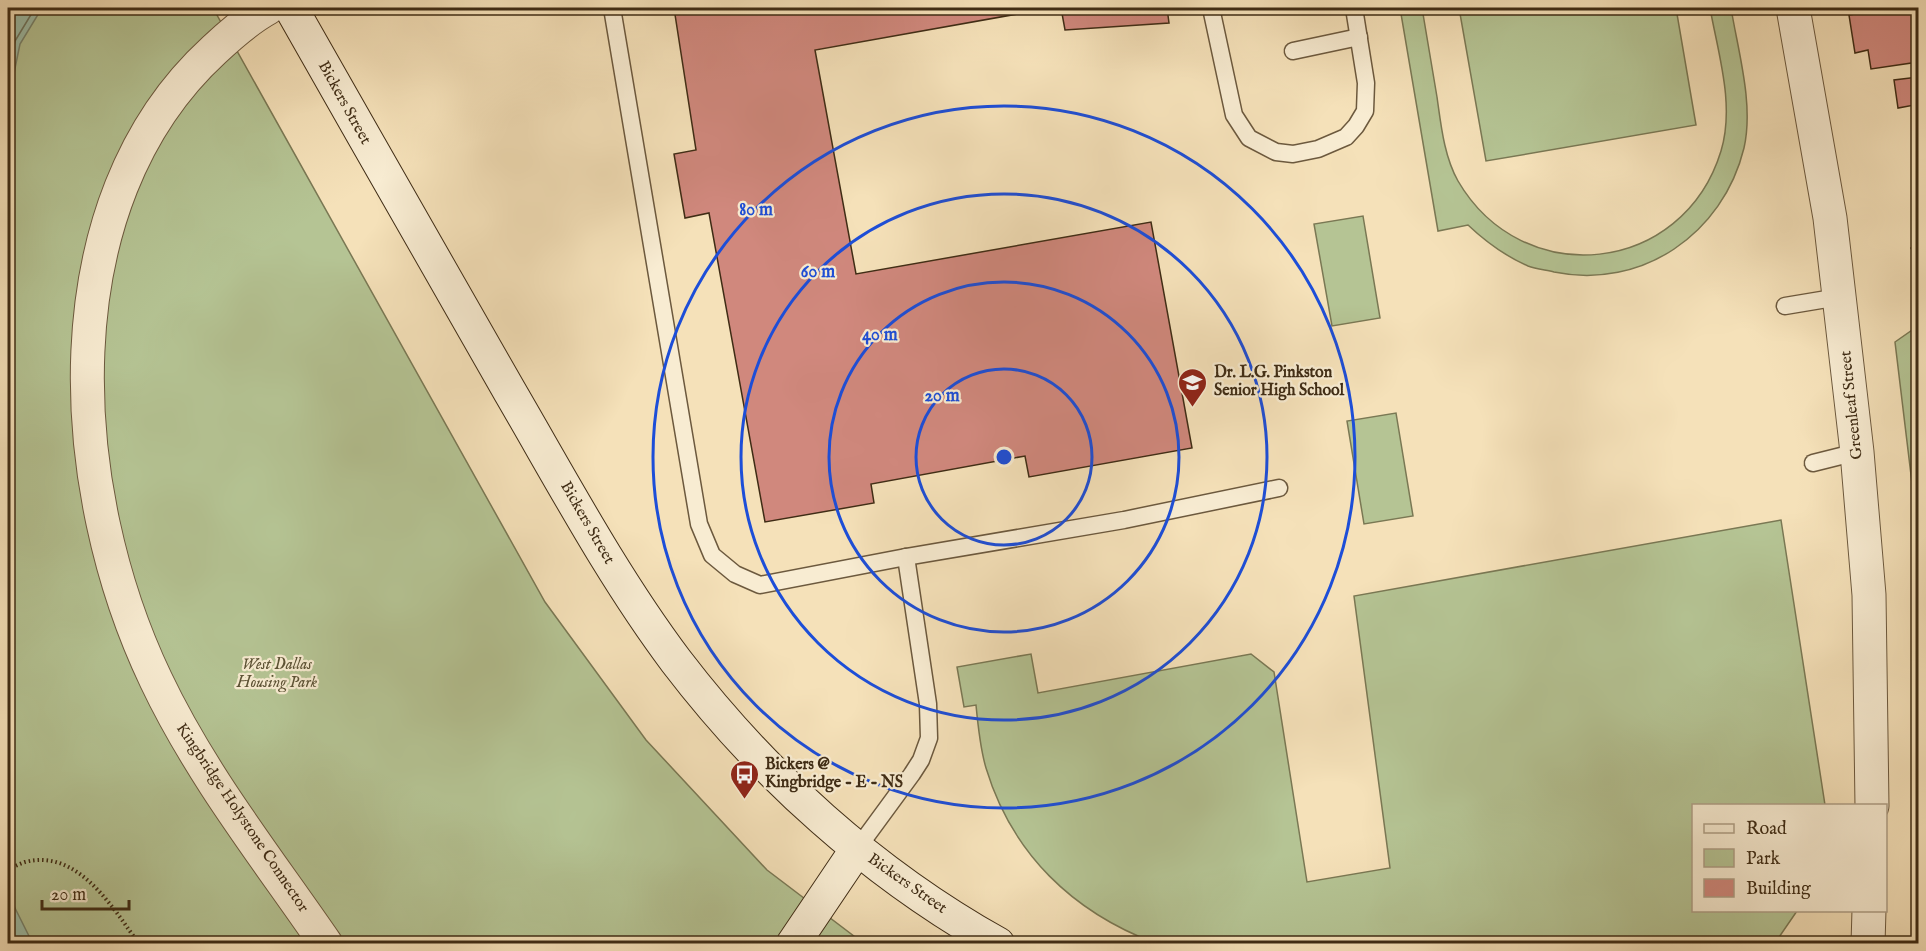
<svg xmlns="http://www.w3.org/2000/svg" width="1926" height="951" viewBox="0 0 1926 951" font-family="'IM FELL English',serif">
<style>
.green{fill:#b5c494;stroke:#7a7854;stroke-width:1.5}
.water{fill:#9dbea9;stroke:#77846e;stroke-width:1.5}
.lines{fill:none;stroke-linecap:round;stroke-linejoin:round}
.shore{stroke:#6e755f;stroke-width:1.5}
.building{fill:#d0887d;stroke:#3f2c15;stroke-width:1.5}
.lane-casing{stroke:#6c593e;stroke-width:19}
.street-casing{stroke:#6c593e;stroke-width:35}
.secondary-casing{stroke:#3f2c15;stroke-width:35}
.path{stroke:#3f2c15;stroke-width:4;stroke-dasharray:1.5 3;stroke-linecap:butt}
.lane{stroke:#f8ecd2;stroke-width:16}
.street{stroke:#f8ecd2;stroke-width:33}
.secondary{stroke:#f8ecd2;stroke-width:33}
.ring{fill:none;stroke:#1d4ed8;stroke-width:3}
.labels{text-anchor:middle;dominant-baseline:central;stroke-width:4.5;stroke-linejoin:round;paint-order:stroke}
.street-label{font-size:16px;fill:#3f2c15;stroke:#f8ecd2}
.poi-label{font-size:16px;font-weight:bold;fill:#3f2c15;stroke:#f8ecd2;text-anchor:start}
.park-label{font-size:16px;font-style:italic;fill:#5c5235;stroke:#f8ecd2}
.centre{fill:#1d4ed8;stroke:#f8ecd2;stroke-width:3}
.ring-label{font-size:18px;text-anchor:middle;font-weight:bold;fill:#1d4ed8;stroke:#f8ecd2;stroke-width:4.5;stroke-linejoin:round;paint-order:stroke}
</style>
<rect width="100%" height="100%" fill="#f5e1b9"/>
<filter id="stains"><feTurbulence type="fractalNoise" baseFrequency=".00333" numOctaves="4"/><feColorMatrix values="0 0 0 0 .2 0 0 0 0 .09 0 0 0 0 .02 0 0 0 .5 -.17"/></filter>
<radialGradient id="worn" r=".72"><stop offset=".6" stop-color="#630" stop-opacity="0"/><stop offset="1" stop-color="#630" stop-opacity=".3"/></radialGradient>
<g class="green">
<polygon points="8,8 213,8 545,602 646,740 767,870 863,943 8,943"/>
<path d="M1400,8H1422C1427,37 1432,67 1437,97C1441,125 1444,156 1458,181C1523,292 1683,275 1721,151C1735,105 1718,53 1710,8H1731C1738,51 1754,104 1744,148C1723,234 1642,290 1554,272C1546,270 1536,269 1528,266C1505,256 1486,242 1468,225L1438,231Z"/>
<polygon points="1459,8 1676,8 1696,125 1486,161"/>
<polygon points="1363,216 1380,318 1332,326 1314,224"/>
<polygon points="1918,326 1918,533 1895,342"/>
<polygon points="1396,413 1413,516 1364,524 1347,421"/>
<path d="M1781,520L1825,805L1694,806V910L1797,911L1775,943H1155C1073,912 1012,854 986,768C980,748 978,726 976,705L964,707L957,667L1031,654L1038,693L1251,654L1274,672L1307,882L1390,868L1354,596Z"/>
</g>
<g class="water">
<polygon points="8,8 42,8 20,44 8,102"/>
<polygon points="8,894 32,942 33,943 8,943"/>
</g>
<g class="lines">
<polyline class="shore" points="8,74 15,41 35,8"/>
</g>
<g class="building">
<polygon points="674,8 1051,8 815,50 856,274 1151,222 1192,448 1029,477 1025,456 871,484 874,503 765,522 709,213 685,218 674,154 696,150"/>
<polygon points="1061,8 1167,8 1169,23 1065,30"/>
<polygon points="1890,8 1902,8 1902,10 1915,9 1918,30 1918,62 1871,69 1868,50 1855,53 1849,15"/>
<polygon points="1918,77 1918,120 1917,120 1914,105 1898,108 1894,80"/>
<polygon points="1918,244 1918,262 1911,248"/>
</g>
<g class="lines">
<defs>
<g id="lane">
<polyline points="612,8 699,524 712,555 735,574 760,585 906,557 1124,520 1279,488"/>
<polyline points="1211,8 1234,115 1249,138 1276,152 1293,154 1318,149 1346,137 1356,126 1365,111 1366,83 1354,8"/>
<polyline points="1293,51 1359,37"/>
<polyline points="1785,306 1839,297"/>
<polyline points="1813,463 1857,452"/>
<polyline points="857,849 912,774 921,760 929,738 928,704 906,557"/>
</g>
<g id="street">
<path d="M268,8C248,19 231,34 214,50C46,204 65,490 156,680C201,775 267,858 326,944"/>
<polyline points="1793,8 1830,218 1857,452 1869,595 1872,806"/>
<polyline points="1868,944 1869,910"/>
</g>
<g id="secondary">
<path d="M291,8C364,136 436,264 510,392C563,483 613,577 676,661C763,775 873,874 998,944"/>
<polyline points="793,944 857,849"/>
</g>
</defs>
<use href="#lane" class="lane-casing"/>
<use href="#street" class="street-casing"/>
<use href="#secondary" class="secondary-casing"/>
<path class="path" d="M8,870C13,867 19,864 25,862C78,848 113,908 139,944"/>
<use href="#lane" class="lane"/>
<use href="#street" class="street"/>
<use href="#secondary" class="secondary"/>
</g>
<g class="ring">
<circle cx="1004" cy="457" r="88"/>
<circle cx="1004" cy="457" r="175"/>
<circle cx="1004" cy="457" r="263"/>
<circle cx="1004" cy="457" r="351"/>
</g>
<defs>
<symbol id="school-pin" viewBox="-11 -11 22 30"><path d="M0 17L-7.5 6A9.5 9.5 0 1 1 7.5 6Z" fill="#8f2418" stroke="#f8ecd2"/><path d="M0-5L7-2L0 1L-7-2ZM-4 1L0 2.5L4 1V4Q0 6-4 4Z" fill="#fff"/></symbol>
<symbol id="bus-pin" viewBox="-11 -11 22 30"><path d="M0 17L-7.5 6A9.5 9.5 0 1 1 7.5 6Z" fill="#8f2418" stroke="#f8ecd2"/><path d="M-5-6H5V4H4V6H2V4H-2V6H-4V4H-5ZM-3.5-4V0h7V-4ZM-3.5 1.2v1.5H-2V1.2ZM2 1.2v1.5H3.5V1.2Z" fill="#fff"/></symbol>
</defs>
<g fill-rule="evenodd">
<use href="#school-pin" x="1176" y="366" width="33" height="45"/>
<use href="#bus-pin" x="728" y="758" width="33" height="45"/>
</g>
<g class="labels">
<g class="street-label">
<text transform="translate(344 103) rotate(61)">Bickers Street</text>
<text transform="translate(1852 405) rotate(-96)">Greenleaf Street</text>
<text transform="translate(587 523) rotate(60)">Bickers Street</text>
<text transform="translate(242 818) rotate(56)">Kingbridge Holystone Connector</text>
<text transform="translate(907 884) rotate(35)">Bickers Street</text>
</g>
<g class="poi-label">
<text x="1214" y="373">Dr. L.G. Pinkston<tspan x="1214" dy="18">Senior High School</tspan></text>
<text x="765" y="765">Bickers @<tspan x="765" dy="18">Kingbridge - E - NS</tspan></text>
</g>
<g class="park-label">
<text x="277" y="665">West Dallas<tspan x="277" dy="18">Housing Park</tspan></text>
</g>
</g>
<circle cx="1004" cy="457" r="9" class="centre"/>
<g class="ring-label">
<text x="756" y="215">80 m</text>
<text x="818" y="277">60 m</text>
<text x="880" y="340">40 m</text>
<text x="942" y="401">20 m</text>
</g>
<rect width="1926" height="951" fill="none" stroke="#f5e1b9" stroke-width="30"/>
<rect x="9" y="9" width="1908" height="933" fill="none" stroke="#3f2c15" stroke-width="3"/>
<rect x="15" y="15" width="1896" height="921" fill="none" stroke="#3f2c15" stroke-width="1.5"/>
<rect x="1692" y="804" width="195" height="108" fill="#f8ecd2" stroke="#ae9f86" stroke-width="1.5"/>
<rect x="1704" y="824" width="30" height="9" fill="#f8ecd2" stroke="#ae9f86" stroke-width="1.5"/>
<text x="1746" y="834" font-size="18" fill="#3f2c15">Road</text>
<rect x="1704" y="849" width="30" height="18" fill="#b5c494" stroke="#ae9f86" stroke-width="1.5"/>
<text x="1746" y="864" font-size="18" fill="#3f2c15">Park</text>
<rect x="1704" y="879" width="30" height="18" fill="#d0887d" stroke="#ae9f86" stroke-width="1.5"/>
<text x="1746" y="894" font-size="18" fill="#3f2c15">Building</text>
<path d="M42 900v9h87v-9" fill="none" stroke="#3f2c15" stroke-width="3"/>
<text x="51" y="900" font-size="18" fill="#3f2c15" stroke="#f8ecd2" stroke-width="4.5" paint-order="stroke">20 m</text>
<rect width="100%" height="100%" filter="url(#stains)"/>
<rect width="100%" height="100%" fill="url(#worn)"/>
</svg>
